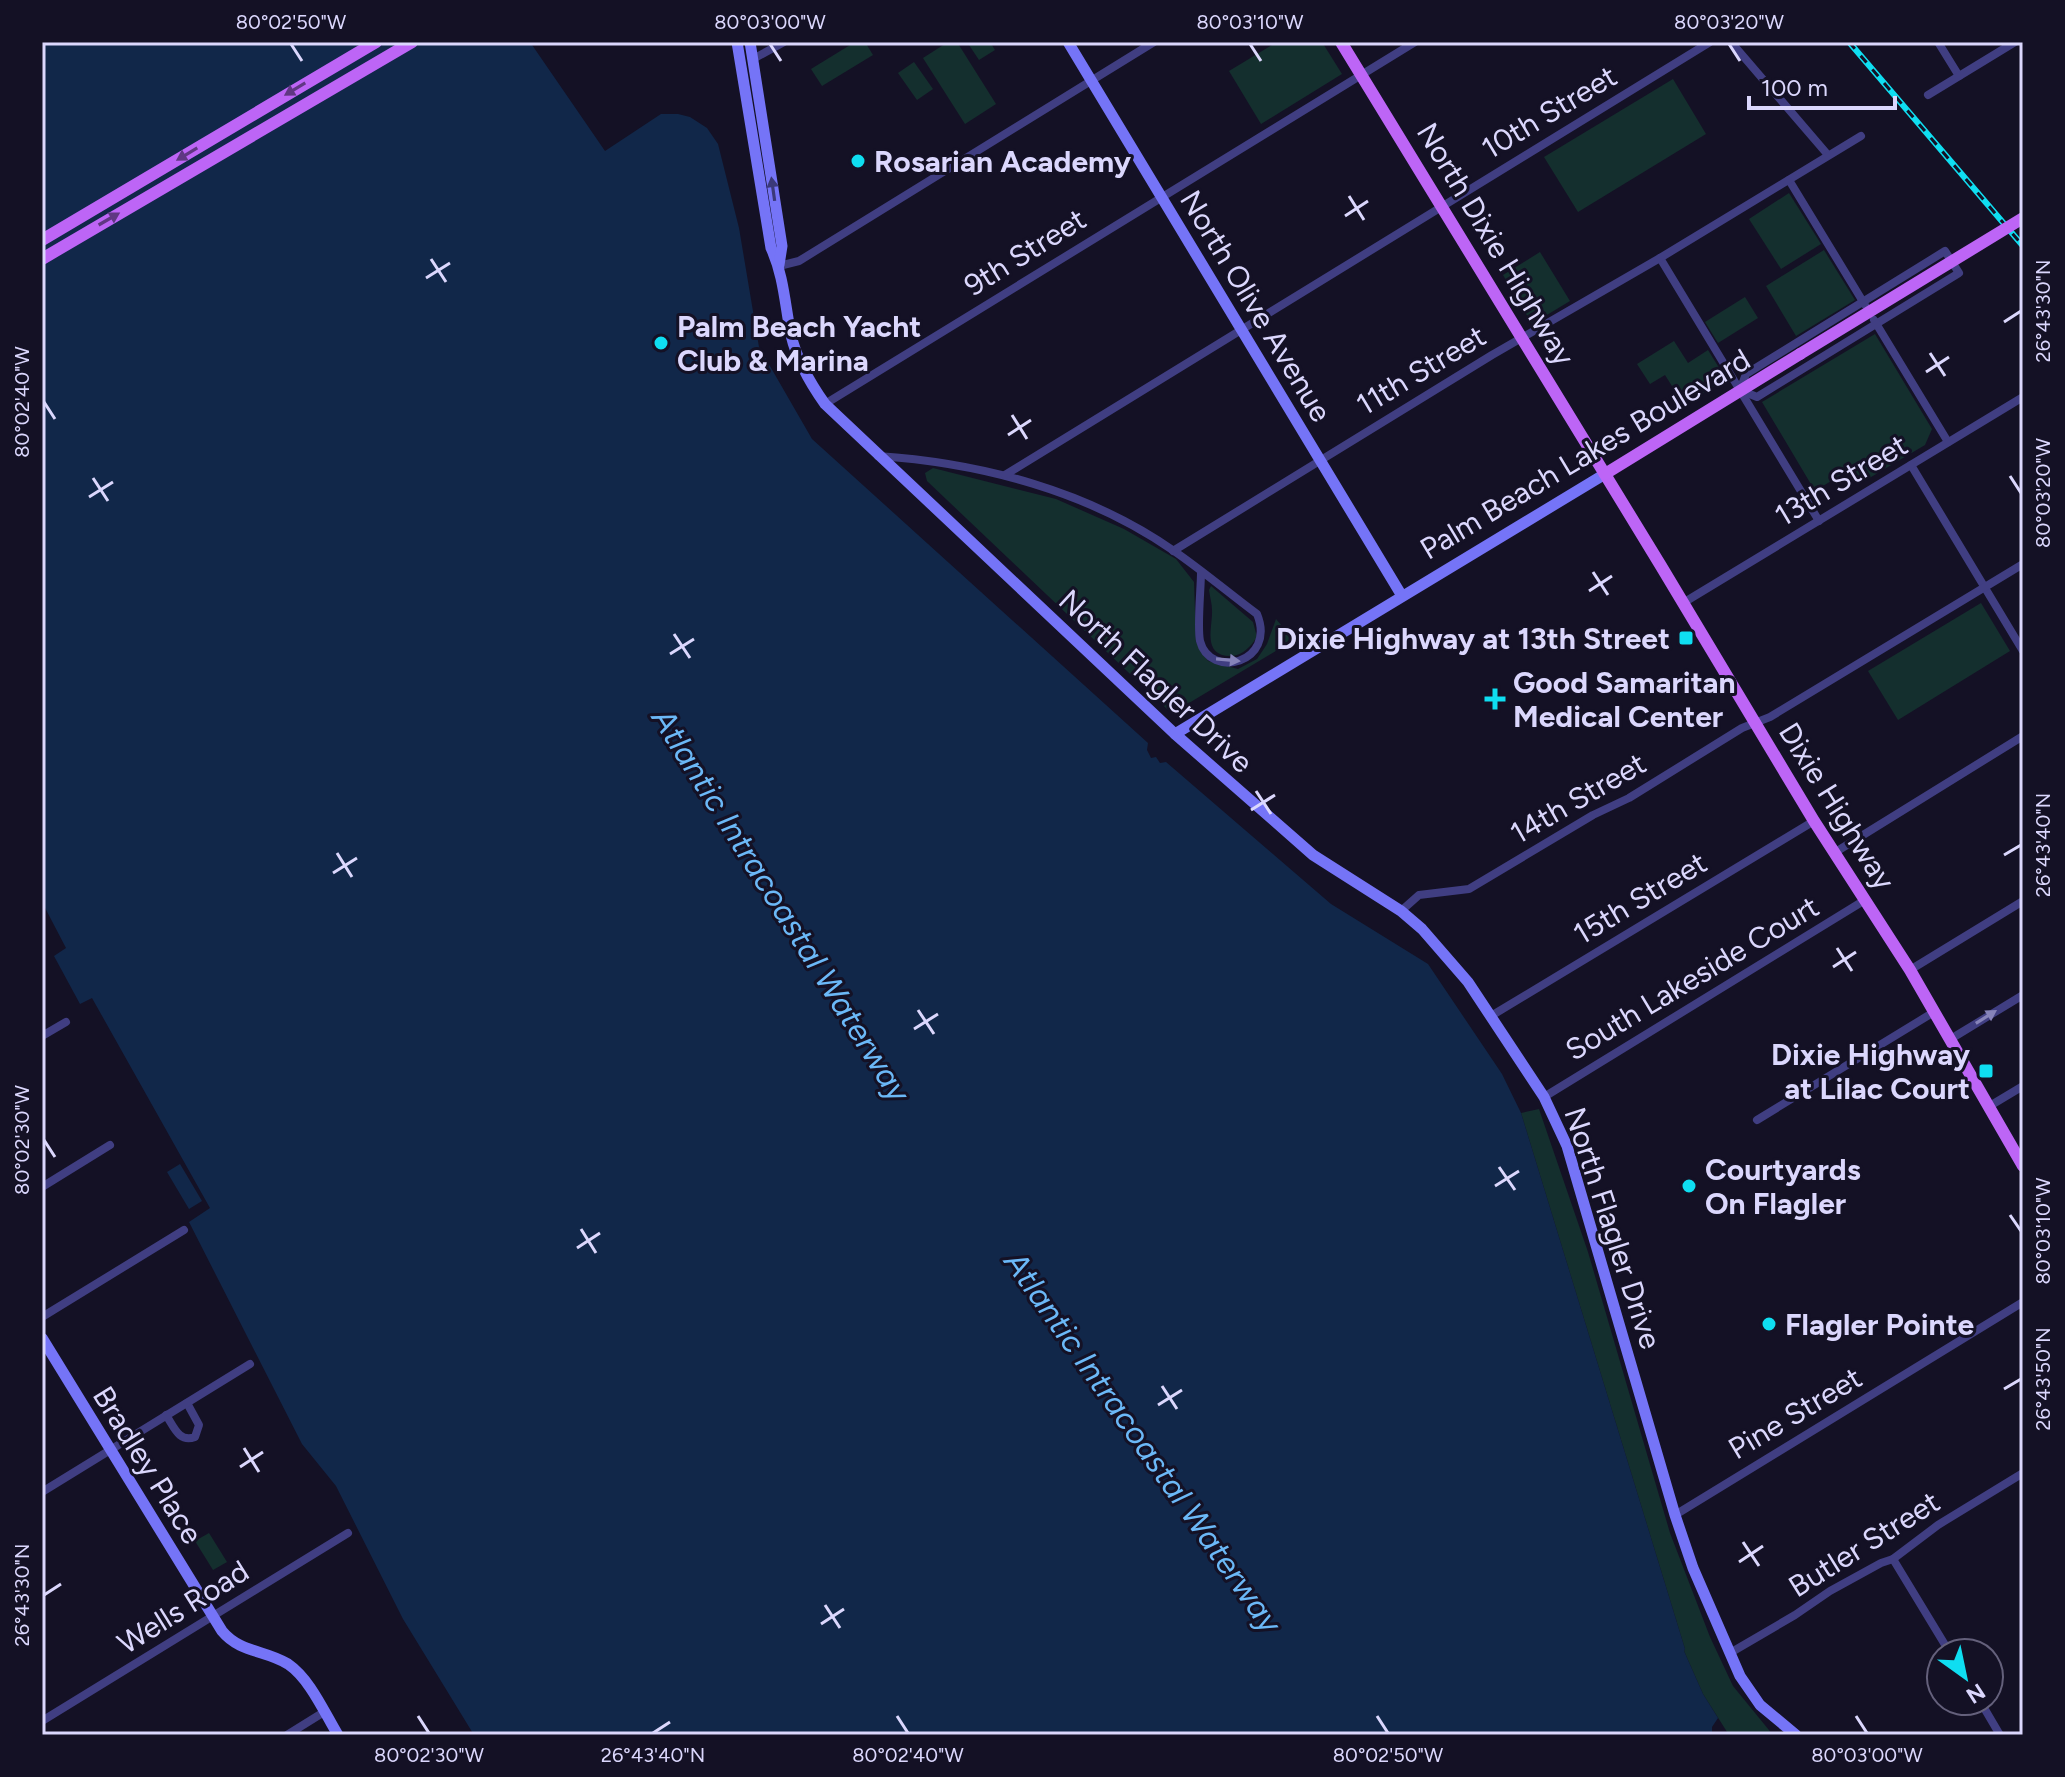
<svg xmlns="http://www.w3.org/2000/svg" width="2065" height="1777" viewBox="0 0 2065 1777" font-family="Figtree,sans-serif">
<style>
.green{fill:#142f2e}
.water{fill:#112749}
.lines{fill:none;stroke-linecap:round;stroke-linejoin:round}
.street{stroke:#403e82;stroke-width:8}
.secondary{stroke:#7574f7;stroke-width:11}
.primary{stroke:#bd65f6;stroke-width:12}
.rail-casing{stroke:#0fdef1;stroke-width:6}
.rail{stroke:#141125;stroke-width:3;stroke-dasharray:9;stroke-linecap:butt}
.primary-bridge{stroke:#bd65f6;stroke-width:12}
.oneway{fill:#603783}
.oneway2{fill:#3b3979}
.oneway3{fill:#8683b9}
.ticks{fill:none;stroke:#dbd7fd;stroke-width:3}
.poi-dot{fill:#0fdef1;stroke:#141125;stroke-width:3}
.labels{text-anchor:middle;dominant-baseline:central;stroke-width:6;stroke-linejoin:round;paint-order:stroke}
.street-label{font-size:30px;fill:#dbd7fd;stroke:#141125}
.poi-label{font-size:30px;font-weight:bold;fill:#dbd7fd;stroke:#141125;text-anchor:start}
.water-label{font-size:32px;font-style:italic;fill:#6bb8f7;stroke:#141125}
.neatline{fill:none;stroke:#dbd7fd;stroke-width:3}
.ticks-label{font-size:20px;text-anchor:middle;fill:#dbd7fd}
</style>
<rect width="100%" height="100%" fill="#141125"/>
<g class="green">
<polygon points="855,42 865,42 873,55 822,86 811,69"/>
<polygon points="948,42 957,42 996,104 965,124 923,58"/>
<polygon points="967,42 990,42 995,50 979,60"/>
<polygon points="1277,42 1322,42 1342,74 1261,124 1229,71"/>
<polygon points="914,62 933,89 917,100 898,73"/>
<polygon points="1673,79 1706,134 1578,212 1544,157"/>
<polygon points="1789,193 1821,244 1781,269 1749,219"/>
<polygon points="1824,250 1855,300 1796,336 1766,286"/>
<polygon points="1540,252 1570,301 1532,324 1503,275"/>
<polygon points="1745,297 1758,318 1718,343 1705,322"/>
<polygon points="1875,334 1932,429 1925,445 1861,483 1852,468 1815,491 1762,402"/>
<polygon points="1674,341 1688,363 1708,350 1726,379 1684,405 1665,375 1650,384 1637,364"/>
<polygon points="933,468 1056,499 1124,529 1176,559 1194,582 1196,642 1208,661 1238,669 1257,659 1267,644 1276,619 1294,640 1179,709 1169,711 927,481 925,473"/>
<path d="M1211,586L1253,622L1257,637C1251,646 1243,655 1232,656C1201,657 1213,626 1212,610C1212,604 1210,597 1209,590Z"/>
<polygon points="1981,603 2010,651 1898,720 1868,671"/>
<polygon points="1539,1109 1588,1252 1670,1533 1710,1637 1733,1686 1773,1735 1729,1735 1703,1694 1684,1651 1685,1649 1521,1113"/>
<polygon points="209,1533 227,1562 213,1570 195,1541"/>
</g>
<g class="water">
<polygon points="42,42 530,42 605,151 661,114 678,114 690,117 707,128 718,144 739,228 759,347 812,439 1148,743 1147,750 1151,758 1156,757 1160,763 1166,762 1331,904 1428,964 1502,1074 1521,1113 1685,1649 1684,1651 1703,1694 1718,1718 1712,1727 1712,1735 474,1735 403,1619 336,1486 302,1444 189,1222 210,1208 92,998 80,1004 54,956 66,948 42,902"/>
<polygon points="180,1164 202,1201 189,1209 167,1172"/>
</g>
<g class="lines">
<g class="street">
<polyline points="1731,42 1828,155"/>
<polyline points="1938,42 1959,76"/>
<polyline points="753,59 784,42"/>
<polyline points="1928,95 2015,42"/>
<polyline points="1789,180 1865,305"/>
<polygon points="1945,251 1959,273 1757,397 1740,390 1746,374"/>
<polyline points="1660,258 1819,521"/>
<polyline points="779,266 799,261 1154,42"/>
<polyline points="1874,320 1948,442"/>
<polyline points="825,404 1415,42"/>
<path d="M878,456C982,463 1088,491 1174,551C1203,571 1230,594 1257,614C1277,663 1210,680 1200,641C1197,626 1201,589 1201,572"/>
<polyline points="1911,465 2023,651"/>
<polyline points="1005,475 1710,42"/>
<polyline points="1173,551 1492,355 1660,258 1861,136"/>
<polyline points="1683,603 2023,397"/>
<polyline points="1834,853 2023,736"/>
<polyline points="1401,911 1419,895 1469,889 1593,815 1629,798 1742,728 1770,717 2023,564"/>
<polyline points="1910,970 2023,901"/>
<polyline points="1491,1016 1814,821"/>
<polyline points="42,1036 66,1022"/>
<polyline points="1949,1040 2023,995"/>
<polyline points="1544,1097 1865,900"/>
<polyline points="1988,1107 2023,1086"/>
<polyline points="1757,1120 1934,1012"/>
<polyline points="42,1187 110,1145"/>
<polyline points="42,1317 184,1230"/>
<path d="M166,1415C174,1427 179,1443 195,1437L199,1425L187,1403"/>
<polyline points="42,1492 250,1364"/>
<polyline points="1675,1515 2023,1302"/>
<polyline points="1893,1559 1950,1653"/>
<polyline points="1730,1653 1795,1615 1830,1591 1881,1563 1893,1559 1938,1525 2023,1473"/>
<polyline points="1980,1701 2000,1735"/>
<polyline points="42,1721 348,1533"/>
<polyline points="287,1735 324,1712"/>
</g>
<g class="secondary">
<path d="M737,42L771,248C784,276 785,306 791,335C797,361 810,383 825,404L1175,734L1313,855L1401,911L1422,929L1468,982L1544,1097L1567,1146L1675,1515L1693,1568L1740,1676L1760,1705L1796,1735"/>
<polyline points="750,42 782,246 779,265"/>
<polyline points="1068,42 1402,596"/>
<polyline points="1175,734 1605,474"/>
<path d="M42,1338L222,1631C240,1653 266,1650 288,1664C310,1679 324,1712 338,1735"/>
</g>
<g class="primary">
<polyline points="1341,42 1661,566 1814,821 1910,970 2023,1166"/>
<polyline points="42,240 376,42"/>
<polyline points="42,259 412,42"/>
<polyline points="1605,474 1800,354"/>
</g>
<defs>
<polyline id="rail" points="1849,42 2023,246"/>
</defs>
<use href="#rail" class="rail-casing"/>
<use href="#rail" class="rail"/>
<polyline class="primary-bridge" points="1800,354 2023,218"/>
</g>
<defs><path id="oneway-solid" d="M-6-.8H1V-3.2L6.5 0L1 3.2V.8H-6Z" transform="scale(2)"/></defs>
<g class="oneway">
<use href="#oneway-solid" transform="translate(295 89) rotate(149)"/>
<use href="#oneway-solid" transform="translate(187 154) rotate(149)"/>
<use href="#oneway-solid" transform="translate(109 219) rotate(-30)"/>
</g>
<use class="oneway2" href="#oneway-solid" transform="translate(773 189) rotate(-98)"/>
<g class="oneway3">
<use href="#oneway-solid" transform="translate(1228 660) rotate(5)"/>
<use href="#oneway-solid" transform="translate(1986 1017) rotate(-32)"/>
</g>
<path class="ticks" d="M291,44L302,61M770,44L781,61M1250,44L1261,61M1729,44L1740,61M1349,196L1364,220M1345,216L1368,201M431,259L446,282M426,278L450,263M2004,322L2021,311M1930,353L1945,376M1926,372L1949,357M44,402L55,419M1012,415L1027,439M1008,435L1031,420M2010,476L2021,493M93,478L108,501M89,497L113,482M1593,572L1608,595M1589,591L1612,576M674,634L690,658M670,654L694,639M1256,791L1271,814M1251,810L1275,795M337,853L352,877M2004,855L2021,845M333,873L357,858M1837,948L1852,971M1833,967L1856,952M918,1010L934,1034M914,1029L938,1014M44,1140L55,1157M1499,1167L1515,1190M1495,1186L1519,1171M2010,1215L2021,1231M581,1229L596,1253M577,1248L600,1233M1162,1386L1177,1409M2004,1389L2021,1379M1158,1405L1182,1390M244,1448L259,1472M240,1467L263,1452M1743,1542L1759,1566M1739,1562L1763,1546M44,1595L61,1584M825,1605L840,1628M821,1624L844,1609M418,1716L429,1733M897,1716L908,1733M1377,1716L1388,1733M1856,1716L1867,1733M653,1733L670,1722"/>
<g class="poi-dot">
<circle cx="858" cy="161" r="8"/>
<circle cx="661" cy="343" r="8"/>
<rect x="1678" y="630" width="16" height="16" rx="4"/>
<path d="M1491 687h8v8h8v8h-8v8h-8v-8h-8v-8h8z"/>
<rect x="1978" y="1063" width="16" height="16" rx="4"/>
<circle cx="1689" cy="1186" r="8"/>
<circle cx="1769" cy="1324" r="8"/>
</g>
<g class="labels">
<g class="street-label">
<text transform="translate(1549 112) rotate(-31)">10th Street</text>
<text transform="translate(1496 244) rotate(59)">North Dixie Highway</text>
<text transform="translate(1025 252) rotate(-32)">9th Street</text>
<text transform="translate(1256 306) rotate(59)">North Olive Avenue</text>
<text transform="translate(1421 370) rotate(-31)">11th Street</text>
<text transform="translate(1585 454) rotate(-31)">Palm Beach Lakes Boulevard</text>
<text transform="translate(1841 480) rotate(-31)">13th Street</text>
<text transform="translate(1156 681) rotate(43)">North Flagler Drive</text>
<text transform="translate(1578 798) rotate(-30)">14th Street</text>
<text transform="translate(1837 806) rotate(58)">Dixie Highway</text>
<text transform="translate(1640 898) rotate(-31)">15th Street</text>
<text transform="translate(1692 978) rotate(-31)">South Lakeside Court</text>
<text transform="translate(1613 1228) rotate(72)">North Flagler Drive</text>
<text transform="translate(1795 1413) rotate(-31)">Pine Street</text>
<text transform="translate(148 1465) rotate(58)">Bradley Place</text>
<text transform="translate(1864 1544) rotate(-32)">Butler Street</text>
<text transform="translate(183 1607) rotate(-32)">Wells Road</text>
</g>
<g class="poi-label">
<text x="874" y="161">Rosarian Academy</text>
<text x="677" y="326">Palm Beach Yacht<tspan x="677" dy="34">Club &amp; Marina</tspan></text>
<text x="1670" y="638" text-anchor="end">Dixie Highway at 13th Street</text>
<text x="1513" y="682">Good Samaritan<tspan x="1513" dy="34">Medical Center</tspan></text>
<text x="1970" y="1054" text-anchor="end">Dixie Highway<tspan x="1970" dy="34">at Lilac Court</tspan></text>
<text x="1705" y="1169">Courtyards<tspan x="1705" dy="34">On Flagler</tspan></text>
<text x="1785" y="1324">Flagler Pointe</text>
</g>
<g class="water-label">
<text transform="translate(781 905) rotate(58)">Atlantic Intracoastal Waterway</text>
<text transform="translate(1143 1442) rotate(55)">Atlantic Intracoastal Waterway</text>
</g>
</g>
<rect width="2065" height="1777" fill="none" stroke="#141125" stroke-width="88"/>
<g transform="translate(1965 1677) rotate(147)"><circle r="38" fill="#141125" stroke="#64607b" stroke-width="2"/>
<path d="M0-6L14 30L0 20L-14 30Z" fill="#0fdef1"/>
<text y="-12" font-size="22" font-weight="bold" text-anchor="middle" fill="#dbd7fd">N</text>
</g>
<path d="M1749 96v12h146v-12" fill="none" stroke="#dbd7fd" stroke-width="4"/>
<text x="1761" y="96" font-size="24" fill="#dbd7fd" stroke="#141125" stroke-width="6" paint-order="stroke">100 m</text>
<rect x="44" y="44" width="1977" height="1689" class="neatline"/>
<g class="ticks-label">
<text x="291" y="29">80°02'50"W</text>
<text x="770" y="29">80°03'00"W</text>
<text x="1250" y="29">80°03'10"W</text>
<text x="1729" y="29">80°03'20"W</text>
<text transform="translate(2043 311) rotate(-90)" y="7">26°43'30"N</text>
<text transform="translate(22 402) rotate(-90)" y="7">80°02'40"W</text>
<text transform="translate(2043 493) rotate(-90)" y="7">80°03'20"W</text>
<text transform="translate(2043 845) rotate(-90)" y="7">26°43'40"N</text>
<text transform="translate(22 1140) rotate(-90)" y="7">80°02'30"W</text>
<text transform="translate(2043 1231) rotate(-90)" y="7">80°03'10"W</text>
<text transform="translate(2043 1379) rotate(-90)" y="7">26°43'50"N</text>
<text transform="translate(22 1595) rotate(-90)" y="7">26°43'30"N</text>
<text x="429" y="1762">80°02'30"W</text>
<text x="653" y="1762">26°43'40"N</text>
<text x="908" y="1762">80°02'40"W</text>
<text x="1388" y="1762">80°02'50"W</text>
<text x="1867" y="1762">80°03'00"W</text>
</g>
</svg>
